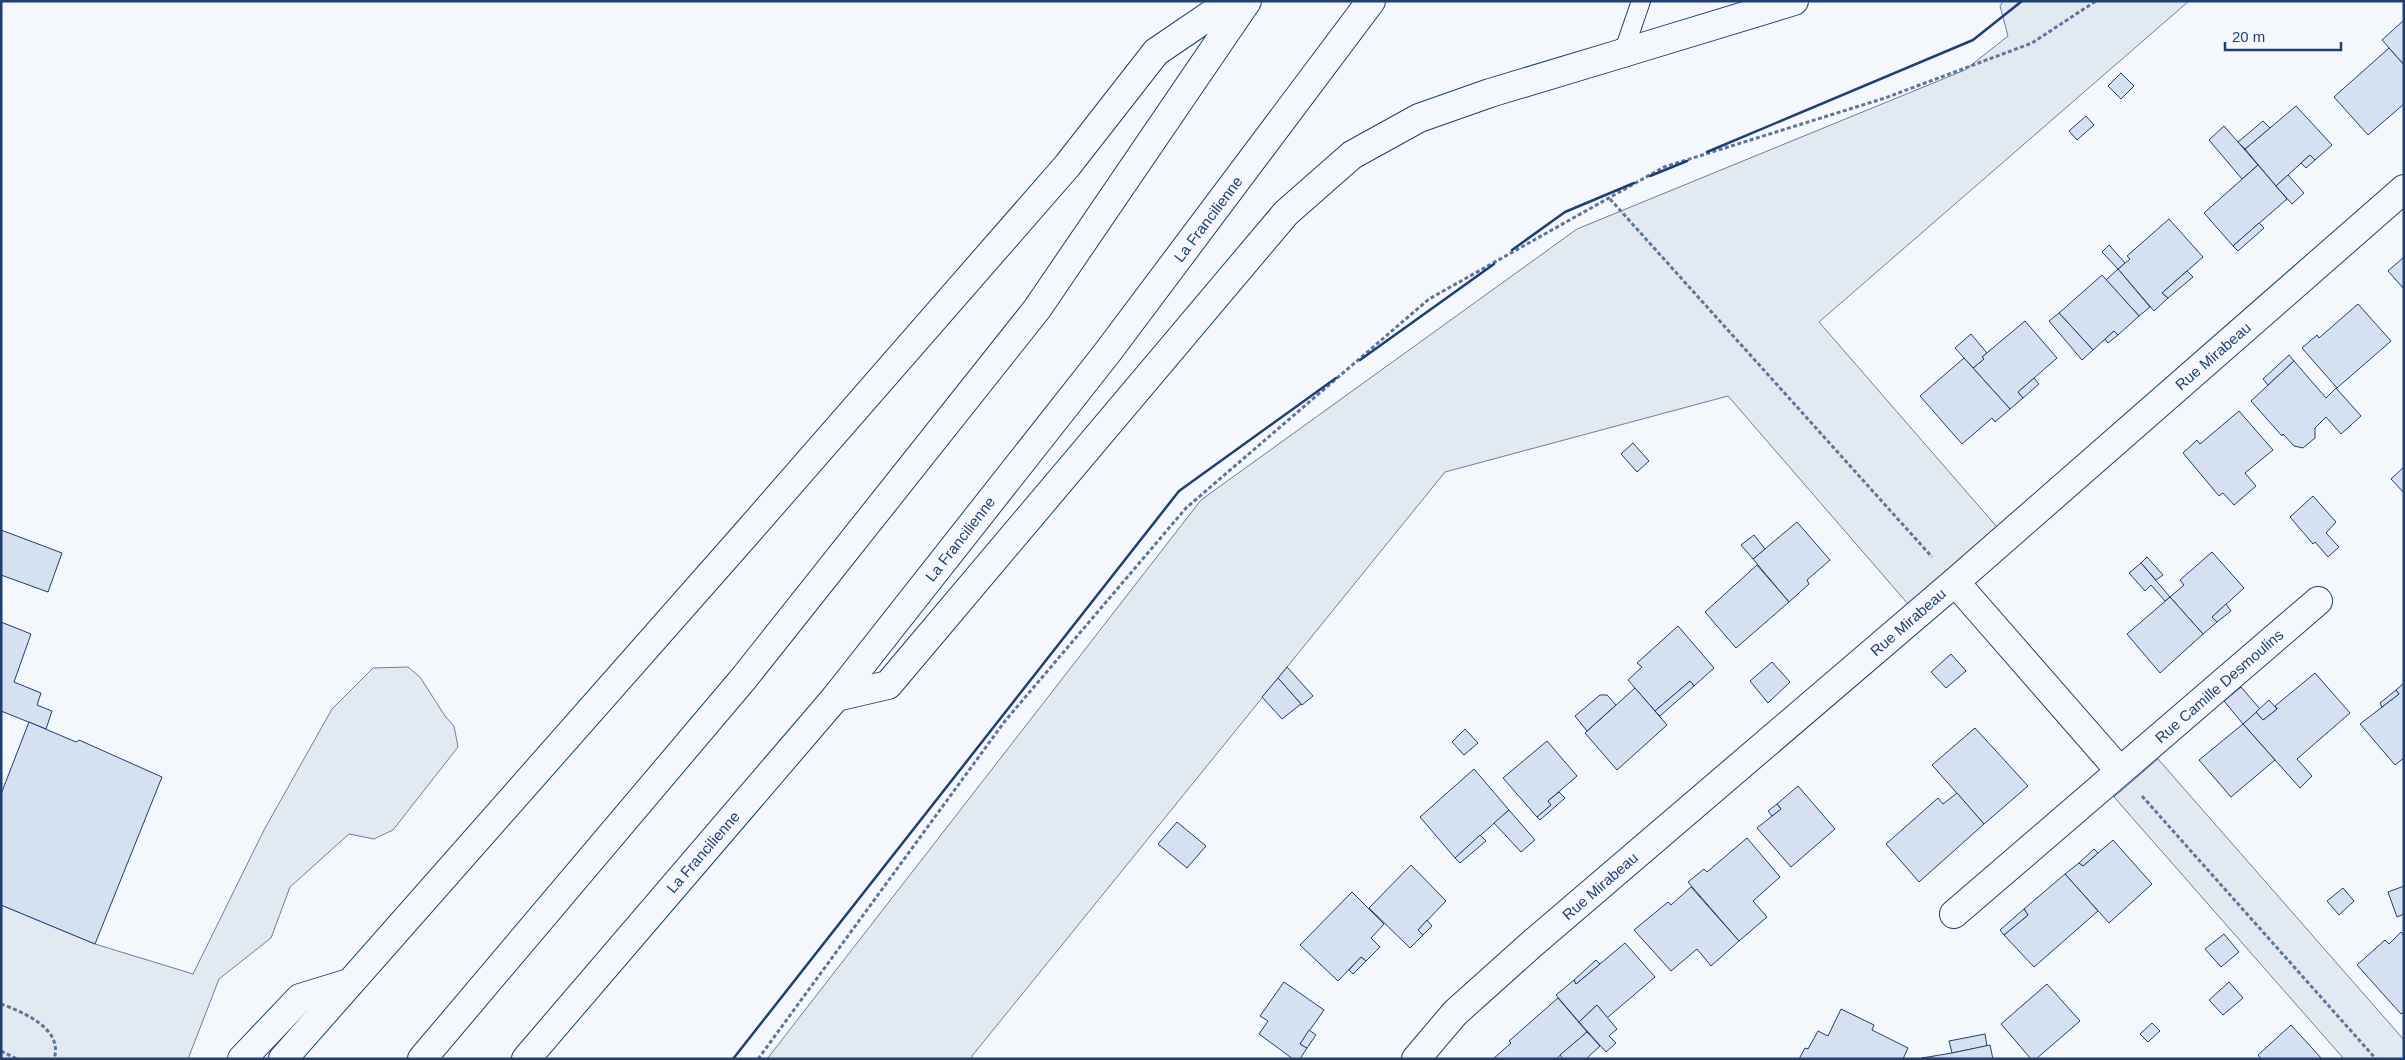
<svg xmlns="http://www.w3.org/2000/svg" width="2405" height="1060" viewBox="0 0 2405 1060" font-family="Arial,sans-serif">
<style>
.green{fill:#e3e9f0;stroke:#687fa3}
.building{fill:#d5e0f0;stroke:#1d3f73}
.lines{fill:none;stroke-linecap:round;stroke-linejoin:round}
.lane-casing{stroke:#1d3f73;stroke-width:20}
.street-casing{stroke:#1d3f73;stroke-width:30}
.secondary-casing{stroke:#1d3f73;stroke-width:30}
.highway-casing{stroke:#1d3f73;stroke-width:30}
.path{stroke:#5e769c;stroke-width:3;stroke-dasharray:4 2.5;stroke-linecap:butt}
.lane{stroke:#f4f7fb;stroke-width:18}
.street{stroke:#f4f7fb;stroke-width:28}
.secondary{stroke:#f4f7fb;stroke-width:28}
.highway{stroke:#f4f7fb;stroke-width:28}
.wall{stroke:#1d3f73;stroke-width:2.5}
.labels{text-anchor:middle;dominant-baseline:central;stroke-width:4;stroke-linejoin:round;paint-order:stroke}
.street-label{font-size:15px;fill:#1d3f73;stroke:#f4f7fb}
</style>
<rect width="100%" height="100%" fill="#f4f7fb"/>
<g class="green">
<polygon points="2003,1 2189,1 1819,322 1997,527 1908,604 1728,396 1445,472 972,1056 972,1059 767,1059 1201,500 1577,229 1965,70 2008,36 2000,6"/>
<polygon points="408,667 420,677 445,716 454,726 458,747 393,830 374,839 349,834 290,887 271,938 219,979 188,1059 1,1059 1,905 95,944 193,974 264,830 332,709 373,668"/>
<polygon points="2158,759 2404,1040 2404,1059 2344,1059 2114,797"/>
</g>
<g class="building">
<polygon points="2404,20 2404,65 2382,40"/>
<polygon points="2389,48 2404,65 2404,104 2368,135 2334,97"/>
<polygon points="2121,73 2134,86 2121,99 2108,86"/>
<polygon points="2296,106 2332,145 2315,160 2310,155 2276,186 2245,149"/>
<polygon points="2086,116 2094,125 2077,140 2069,131"/>
<polygon points="2263,121 2270,128 2245,149 2238,142"/>
<polygon points="2224,126 2258,165 2242,179 2209,140"/>
<polygon points="2310,155 2315,160 2306,168 2301,163"/>
<polygon points="2258,165 2287,199 2233,246 2204,213"/>
<polygon points="2288,175 2304,193 2292,204 2276,186"/>
<polygon points="2169,219 2203,257 2162,293 2168,298 2154,311 2118,269 2130,259 2127,256"/>
<polygon points="2259,223 2264,228 2238,251 2233,246"/>
<polygon points="2109,245 2125,263 2118,269 2102,252"/>
<polygon points="2404,257 2404,289 2388,271"/>
<polygon points="2118,269 2150,307 2139,316 2106,280"/>
<polygon points="2187,271 2193,277 2168,298 2162,293"/>
<polygon points="2102,275 2139,316 2118,335 2114,331 2093,350 2059,313"/>
<polygon points="2358,304 2391,341 2337,388 2302,348 2317,335 2319,338"/>
<polygon points="2059,313 2093,350 2082,360 2049,321"/>
<polygon points="2025,321 2057,358 2018,392 2023,398 2010,409 1973,368 1984,359 1982,357"/>
<polygon points="2114,331 2118,335 2108,343 2105,339"/>
<polygon points="1971,334 1987,353 1982,357 1984,359 1973,368 1955,348"/>
<polygon points="2289,355 2294,361 2268,385 2263,379"/>
<polygon points="1964,358 2010,409 1995,422 1992,418 1962,444 1920,396"/>
<polygon points="2294,361 2326,398 2336,388 2361,416 2341,434 2326,417 2315,428 2315,438 2303,448 2294,446 2283,434 2282,436 2251,401"/>
<polygon points="2034,378 2039,384 2023,398 2018,392"/>
<polygon points="2239,411 2273,450 2245,473 2256,486 2234,505 2223,493 2219,496 2183,453 2197,440 2200,444"/>
<polygon points="1633,443 1649,461 1637,472 1621,454"/>
<polygon points="2404,467 2404,493 2391,479"/>
<polygon points="2313,496 2336,522 2326,533 2339,547 2328,557 2315,542 2313,544 2290,517"/>
<polygon points="1797,522 1830,560 1807,580 1809,584 1789,602 1753,559"/>
<polygon points="1,530 62,553 48,592 1,575"/>
<polygon points="1754,535 1765,549 1753,559 1741,545"/>
<polygon points="2212,552 2244,588 2212,617 2217,622 2203,634 2170,597 2184,585 2180,580"/>
<polygon points="2147,557 2163,575 2156,580 2141,563"/>
<polygon points="2141,563 2170,597 2165,601 2151,585 2145,591 2129,573"/>
<polygon points="1757,565 1789,602 1736,648 1705,612"/>
<polygon points="2170,597 2203,634 2160,673 2127,634"/>
<polygon points="2226,604 2231,611 2217,622 2212,617"/>
<polygon points="1,622 31,634 14,682 41,693 37,705 52,711 46,729 1,711"/>
<polygon points="1678,626 1714,668 1694,686 1690,681 1655,711 1628,680 1642,667 1637,663"/>
<polygon points="1951,654 1966,671 1946,688 1931,672"/>
<polygon points="1772,662 1790,682 1768,703 1750,681"/>
<polygon points="1287,667 1313,696 1302,705 1278,678"/>
<polygon points="2315,673 2350,713 2297,759 2312,776 2300,788 2243,724 2256,712 2263,720 2277,709 2275,706"/>
<polygon points="1278,678 1301,704 1282,719 1262,697"/>
<polygon points="1690,681 1694,686 1660,716 1655,711"/>
<polygon points="2404,683 2404,758 2395,765 2360,724 2399,694 2396,690"/>
<polygon points="2241,687 2260,709 2243,724 2224,701"/>
<polygon points="1635,688 1667,725 1617,770 1585,733"/>
<polygon points="2396,690 2399,694 2382,707 2380,703"/>
<polygon points="1600,695 1607,695 1616,705 1587,731 1575,716"/>
<polygon points="2269,700 2277,709 2263,720 2256,712"/>
<polygon points="29,722 76,742 79,740 162,777 95,944 1,905 1,794"/>
<polygon points="2243,724 2275,760 2231,797 2199,760"/>
<polygon points="1975,728 2028,786 1984,824 1932,765"/>
<polygon points="1465,729 1478,743 1464,755 1452,742"/>
<polygon points="1547,741 1577,776 1548,801 1551,805 1537,817 1503,778"/>
<polygon points="1474,769 1509,810 1455,858 1420,817"/>
<polygon points="1798,786 1835,829 1791,867 1757,828 1781,809 1777,804"/>
<polygon points="1559,792 1565,798 1540,820 1537,817 1551,805 1548,801"/>
<polygon points="1957,793 1984,824 1919,882 1886,844 1938,798 1943,804"/>
<polygon points="1777,804 1781,809 1772,816 1768,811"/>
<polygon points="1509,810 1535,840 1521,852 1494,823"/>
<polygon points="1177,822 1206,846 1187,868 1158,844"/>
<polygon points="1480,835 1486,841 1460,863 1455,858"/>
<polygon points="1747,838 1780,877 1753,901 1767,917 1739,941 1688,882 1704,869 1707,872"/>
<polygon points="2113,840 2152,884 2109,923 2065,874 2079,863 2083,866"/>
<polygon points="2094,849 2098,853 2083,866 2079,863"/>
<polygon points="1411,865 1446,901 1418,930 1423,935 1410,948 1369,908"/>
<polygon points="2065,874 2098,911 2034,967 2004,935 2028,915 2024,909"/>
<polygon points="2404,886 2404,914 2397,917 2388,892"/>
<polygon points="1691,887 1739,941 1711,966 1697,949 1671,971 1634,930 1668,902 1671,905"/>
<polygon points="2343,888 2354,901 2339,915 2327,901"/>
<polygon points="1352,892 1384,924 1371,938 1380,947 1366,961 1361,957 1338,981 1300,945"/>
<polygon points="2024,909 2028,915 2004,935 2000,930"/>
<polygon points="1427,920 1432,926 1423,935 1418,930"/>
<polygon points="2401,932 2404,936 2404,1012 2401,1014 2357,965 2385,940 2389,944"/>
<polygon points="2224,934 2239,952 2221,967 2205,949"/>
<polygon points="1625,943 1655,977 1607,1018 1597,1005 1579,1022 1556,995 1574,980 1576,984"/>
<polygon points="1361,957 1366,961 1353,974 1349,970"/>
<polygon points="1596,960 1600,964 1576,984 1574,980"/>
<polygon points="1284,982 1324,1010 1300,1044 1307,1048 1300,1059 1293,1059 1259,1034 1268,1021 1260,1016"/>
<polygon points="2229,982 2243,998 2223,1015 2209,1000"/>
<polygon points="2047,984 2080,1021 2036,1059 2031,1059 2001,1024"/>
<polygon points="1558,998 1587,1032 1556,1059 1493,1059 1511,1043 1509,1041"/>
<polygon points="1597,1005 1617,1029 1609,1036 1616,1043 1606,1052 1579,1022"/>
<polygon points="1841,1009 1874,1025 1872,1030 1908,1048 1903,1059 1799,1059 1805,1048 1808,1049 1818,1031 1828,1036"/>
<polygon points="2152,1023 2160,1031 2148,1042 2140,1034"/>
<polygon points="2291,1025 2322,1059 2261,1059 2258,1055"/>
<polygon points="1309,1030 1316,1035 1307,1048 1300,1044"/>
<polygon points="1587,1032 1600,1046 1586,1059 1563,1059 1560,1055"/>
<polygon points="1985,1034 1987,1046 1952,1053 1949,1041"/>
<polygon points="1990,1045 1993,1059 1922,1058 1952,1053"/>
</g>
<g class="lines">
<defs>
<polyline id="lane" points="1623,53 1641,1"/>
<g id="street">
<polyline points="1955,582 2120,771"/>
<polyline points="1954,914 2318,601"/>
<polyline points="1416,1059 1455,1013 1533,943 1955,582 2404,189"/>
</g>
<polyline id="secondary" points="1623,53 1794,1"/>
<g id="highway">
<polyline points="836,697 888,685 1286,213 1352,155 1419,118 1490,93 1623,53"/>
<polyline points="242,1059 300,998 349,983"/>
<polyline points="283,1059 746,534 1067,166 1156,52 1231,1"/>
<polyline points="422,1059 744,678 1037,309 1247,1"/>
<polyline points="526,1059 836,697 1107,353 1371,1"/>
</g>
</defs>
<use href="#lane" class="lane-casing"/>
<use href="#street" class="street-casing"/>
<use href="#secondary" class="secondary-casing"/>
<use href="#highway" class="highway-casing"/>
<g class="path">
<polyline points="1610,199 1932,557"/>
<polyline points="2142,796 2376,1059"/>
<path d="M1,1004C23,1012 64,1029 54,1059"/>
<polyline points="1,1051 17,1059"/>
<polyline points="758,1059 1005,721 1186,508 1429,299 1664,167 1885,98 2032,43 2096,1"/>
</g>
<use href="#lane" class="lane"/>
<use href="#street" class="street"/>
<use href="#secondary" class="secondary"/>
<use href="#highway" class="highway"/>
<g class="wall">
<polyline points="1707,152 1973,40 2022,1"/>
<polyline points="1650,176 1687,161"/>
<polyline points="1512,250 1565,212 1634,183"/>
<polyline points="1360,360 1494,264"/>
<polyline points="733,1059 1179,491 1336,378"/>
</g>
</g>
<g class="labels">
<g class="street-label">
<text transform="translate(1208 219) rotate(-53)">La Francilienne</text>
<text transform="translate(2213 356) rotate(-41)">Rue Mirabeau</text>
<text transform="translate(960 539) rotate(-52)">La Francilienne</text>
<text transform="translate(1908 622) rotate(-41)">Rue Mirabeau</text>
<text transform="translate(2219 686) rotate(-41)">Rue Camille Desmoulins</text>
<text transform="translate(703 852) rotate(-49)">La Francilienne</text>
<text transform="translate(1600 886) rotate(-41)">Rue Mirabeau</text>
</g>
</g>
<rect width="2405" height="1060" fill="none" stroke="#1d3f73" stroke-width="5"/>
<path d="M2225 42v8h116v-8" fill="none" stroke="#1d3f73" stroke-width="2.5"/>
<text x="2232" y="42" font-size="15" fill="#1d3f73" stroke="#f4f7fb" stroke-width="4" paint-order="stroke">20 m</text>
</svg>
